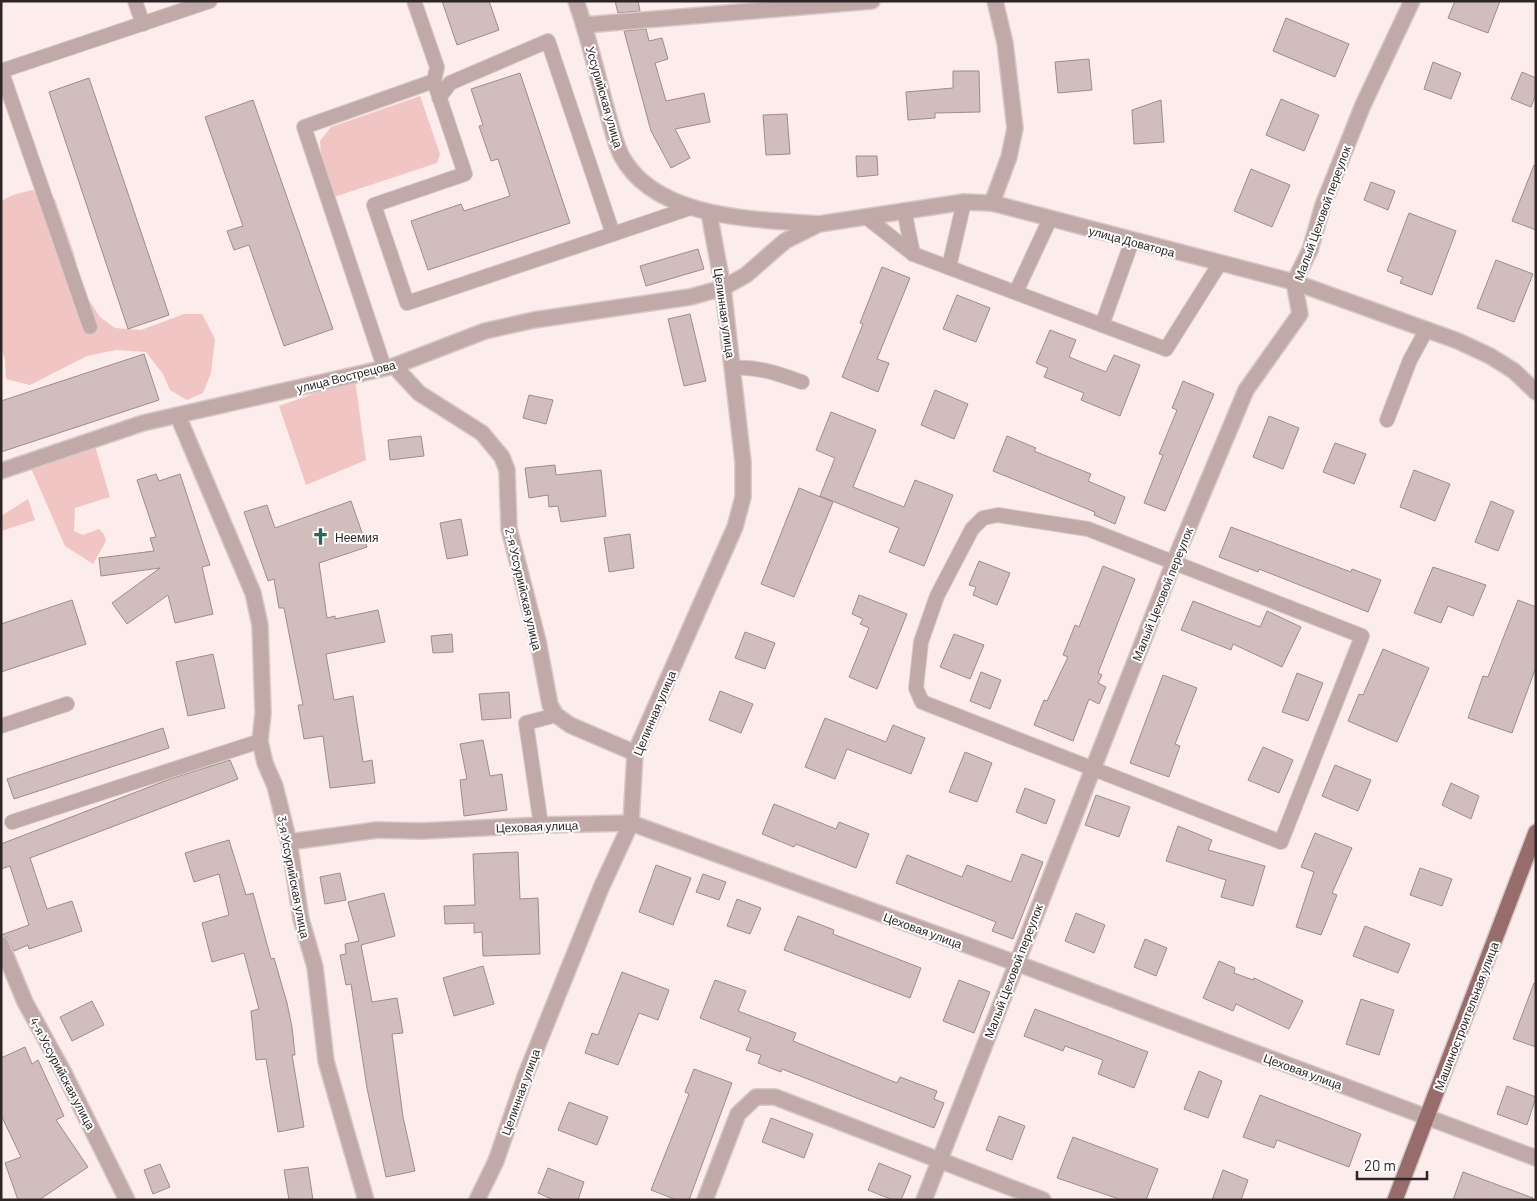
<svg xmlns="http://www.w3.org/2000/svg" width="1537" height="1201" viewBox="0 0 1537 1201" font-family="Barlow,sans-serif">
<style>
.green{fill:#f1c5c3}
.building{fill:#d1bdbc;stroke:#9e8c8b}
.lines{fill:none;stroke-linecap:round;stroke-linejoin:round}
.service-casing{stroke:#d7c8c8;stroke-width:16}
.minor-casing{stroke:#d7c8c8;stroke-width:18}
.primary-casing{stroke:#d7c8c8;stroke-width:18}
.service{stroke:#c1a9a7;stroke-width:14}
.minor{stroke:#c1a9a7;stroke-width:15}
.primary{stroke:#976d6b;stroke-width:15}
.labels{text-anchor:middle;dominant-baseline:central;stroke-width:4;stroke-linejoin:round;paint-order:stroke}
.street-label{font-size:12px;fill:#2e2626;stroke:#fefefe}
.poi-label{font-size:12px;fill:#2e2626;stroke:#fefefe;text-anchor:start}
</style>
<rect width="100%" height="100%" fill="#fceceb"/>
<g class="green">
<polygon points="420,96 440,154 437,163 334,197 321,158 320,141 331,127"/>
<polygon points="32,190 55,199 74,253 83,291 100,317 115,328 141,330 184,314 202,314 215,339 211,373 203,393 187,400 170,390 163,374 146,352 116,350 87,356 30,385 6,379 5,359 1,348 1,201 13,195"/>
<polygon points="355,379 366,460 306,485 279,406"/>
<polygon points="95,446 110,497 75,508 74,531 83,535 99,529 104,534 106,541 93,564 65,546 30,466"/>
<polygon points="28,499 35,520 1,531 1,516"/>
</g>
<g class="building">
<polygon points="442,1 489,1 499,30 457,45"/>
<polygon points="615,1 638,1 640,11 618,13"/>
<polygon points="1455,1 1500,1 1488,33 1448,18"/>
<polygon points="1286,18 1349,44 1335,77 1273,51"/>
<polygon points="646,29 649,41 662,38 668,59 655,63 666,101 704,93 710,122 675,129 690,158 671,168 651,131 624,31"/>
<polygon points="1089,59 1092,90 1058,93 1055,62"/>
<polygon points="1433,62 1461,73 1451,99 1424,89"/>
<polygon points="953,71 979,71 980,112 935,113 935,118 908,120 906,92 953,88"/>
<polygon points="1522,72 1536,78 1536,94 1531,107 1511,99"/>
<polygon points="520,73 570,223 428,270 411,221 461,204 464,211 510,196 498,159 491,161 479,126 483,125 471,89"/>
<polygon points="89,78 169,315 128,329 49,92"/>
<polygon points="1281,99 1319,115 1304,151 1266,135"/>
<polygon points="253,100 333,329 284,346 249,245 234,250 227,231 243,226 205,117"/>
<polygon points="1161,100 1164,142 1134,144 1132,110"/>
<polygon points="787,114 790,154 766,155 763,115"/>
<polygon points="856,156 877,156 878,175 857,177"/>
<polygon points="1534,165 1536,165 1536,230 1512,221"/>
<polygon points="1251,169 1290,185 1272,227 1234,211"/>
<polygon points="1371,182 1395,191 1388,210 1364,200"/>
<polygon points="1409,213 1456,231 1432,295 1400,283 1403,277 1387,271"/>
<polygon points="698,249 704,269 646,286 640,266"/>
<polygon points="1496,260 1533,274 1514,322 1477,308"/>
<polygon points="882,267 910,278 877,359 889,363 878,392 842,377 863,324 860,323"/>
<polygon points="957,295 990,308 976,342 943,329"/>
<polygon points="690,314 706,381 684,386 668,319"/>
<polygon points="1050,330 1076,340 1069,357 1106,372 1114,355 1140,365 1120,416 1081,400 1084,393 1044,377 1048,368 1036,363"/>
<polygon points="144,354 159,400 1,452 1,401"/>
<polygon points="1183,381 1214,394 1165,511 1144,503 1163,455 1159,454 1177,410 1172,408"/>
<polygon points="935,390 968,404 954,439 921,425"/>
<polygon points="529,395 553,400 546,424 523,418"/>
<polygon points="831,412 876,430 853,487 904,507 915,480 953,495 924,566 889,552 899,528 820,496 835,458 816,450"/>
<polygon points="1269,416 1299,428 1283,469 1253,457"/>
<polygon points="421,436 424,456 390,460 388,440"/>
<polygon points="1007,436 1036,448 1034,451 1091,474 1088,481 1125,497 1115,524 1094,515 1095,512 993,471"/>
<polygon points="1335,443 1366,454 1354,484 1323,472"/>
<polygon points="555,465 556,475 601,470 606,516 561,522 558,506 549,507 548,495 529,498 525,468"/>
<polygon points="1414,470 1450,484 1435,521 1400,507"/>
<polygon points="156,474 159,481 180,474 210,565 202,567 213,614 175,623 168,595 127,624 112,603 160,568 101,576 99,558 154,551 150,538 156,537 137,480"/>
<polygon points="799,488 833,502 794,597 761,584"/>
<polygon points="351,501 367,547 319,563 327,618 335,616 335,619 378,610 385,642 326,654 334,700 353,696 363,762 372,760 375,783 330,788 323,736 304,739 298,705 303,705 284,608 279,608 274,579 268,581 244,512 267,505 275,528"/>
<polygon points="1491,501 1514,511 1498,551 1475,542"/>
<polygon points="461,519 468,555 447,559 440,523"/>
<polygon points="1231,527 1351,572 1352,569 1381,580 1368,612 1259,569 1258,572 1219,557"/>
<polygon points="630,534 634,568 609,572 604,538"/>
<polygon points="979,561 1010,573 997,605 973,595 976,587 969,585"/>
<polygon points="1103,566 1135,579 1098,673 1102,675 1098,683 1106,687 1099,704 1089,699 1073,741 1034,725 1044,700 1047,701 1068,657 1063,655 1075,625 1079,627"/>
<polygon points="1433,567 1486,585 1473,616 1448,606 1441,623 1414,613"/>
<polygon points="859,595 907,614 877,689 849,677 869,628 860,624 863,619 852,614"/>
<polygon points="72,600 86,644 1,672 1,624"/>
<polygon points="1518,600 1536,607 1536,667 1512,733 1468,718 1483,676 1488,677"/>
<polygon points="1193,601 1260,627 1267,611 1301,627 1282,667 1233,644 1231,650 1181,630"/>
<polygon points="745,632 775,643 765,669 735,658"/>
<polygon points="452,634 453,652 433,653 431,636"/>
<polygon points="954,634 984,645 970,679 940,667"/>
<polygon points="1383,649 1429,668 1397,742 1348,721 1359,694 1363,695"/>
<polygon points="213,654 225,708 188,716 176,662"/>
<polygon points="981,672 1001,680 990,709 970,701"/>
<polygon points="1297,673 1323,683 1308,721 1282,712"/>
<polygon points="1163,675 1197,688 1175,744 1180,746 1169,777 1130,763"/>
<polygon points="720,691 753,704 741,733 709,720"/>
<polygon points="509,692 511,718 482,720 479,694"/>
<polygon points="825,718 886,742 893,725 925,738 911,774 847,749 835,779 805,767"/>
<polygon points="163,728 169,748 14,799 7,779"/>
<polygon points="483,740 490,776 502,774 507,810 464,816 460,780 467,779 460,744"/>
<polygon points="1263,747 1293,760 1279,793 1248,780"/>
<polygon points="965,752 992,763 977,802 949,792"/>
<polygon points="230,760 238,779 30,858 47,909 72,901 82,931 29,949 28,945 14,951 7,937 1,935 29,925 10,866 1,869 1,844 170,779"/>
<polygon points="1335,765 1371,780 1358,811 1322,796"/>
<polygon points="1451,783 1479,796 1471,819 1442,805"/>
<polygon points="1025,788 1055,800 1046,824 1016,812"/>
<polygon points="1096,795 1130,807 1119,837 1085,825"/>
<polygon points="774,804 836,829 839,822 869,834 856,868 796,844 794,847 762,834"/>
<polygon points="1178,826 1212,840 1208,850 1265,866 1253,906 1221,897 1226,880 1166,861"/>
<polygon points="1315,833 1352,848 1332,893 1337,895 1321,935 1296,927 1314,872 1301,867"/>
<polygon points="229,840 246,895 253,893 271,959 274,958 287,1003 292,1027 295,1055 292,1055 304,1127 278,1132 266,1059 256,1060 251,1011 259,1009 244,953 212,962 202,923 229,915 219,874 194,882 185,853"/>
<polygon points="518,852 520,899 538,898 540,954 483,956 482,932 474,933 474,923 445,924 444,906 475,905 473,854"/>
<polygon points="1022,854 1043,862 1013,939 992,931 996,922 896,883 907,855 962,877 967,865 1011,882"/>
<polygon points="656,865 691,878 673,925 639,912"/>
<polygon points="1420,868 1452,879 1442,906 1410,895"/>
<polygon points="340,873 346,900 325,904 320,877"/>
<polygon points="703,874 726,882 719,900 696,892"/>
<polygon points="384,893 395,936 361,945 372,1002 397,998 403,1033 392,1034 403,1117 415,1171 386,1177 367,1088 351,984 346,985 340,955 346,954 345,944 359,941 348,902"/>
<polygon points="737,899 761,908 750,934 727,926"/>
<polygon points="1076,913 1105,925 1094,953 1065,941"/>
<polygon points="798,916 834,930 833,934 921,968 910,998 784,950"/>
<polygon points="1365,926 1410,944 1398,973 1353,956"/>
<polygon points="1145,939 1167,948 1156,976 1134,967"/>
<polygon points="1219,961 1235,968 1234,973 1253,980 1254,978 1303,1001 1289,1029 1236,1004 1233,1011 1203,998"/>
<polygon points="483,966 494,1004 454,1016 443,978"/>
<polygon points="622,972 669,990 658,1020 639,1013 618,1065 585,1053 592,1033 598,1035"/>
<polygon points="715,980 746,991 738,1011 796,1033 793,1041 897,1083 900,1077 937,1091 934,1099 944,1103 934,1128 782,1069 781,1072 758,1063 761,1055 746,1050 751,1038 700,1018"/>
<polygon points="959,980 990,992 974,1033 943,1021"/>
<polygon points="1534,983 1536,984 1536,1047 1513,1039"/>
<polygon points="1361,999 1394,1010 1379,1055 1346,1044"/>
<polygon points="92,1001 104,1025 72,1041 60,1017"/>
<polygon points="1035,1009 1148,1052 1134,1088 1098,1074 1103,1060 1065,1046 1063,1051 1024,1036"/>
<polygon points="25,1047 32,1064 38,1060 64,1116 56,1120 88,1167 39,1200 18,1200 5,1163 21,1157 1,1115 1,1058"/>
<polygon points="694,1069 732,1083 689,1200 677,1200 651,1190 689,1094 685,1092"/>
<polygon points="1199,1071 1222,1081 1208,1118 1184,1109"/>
<polygon points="1507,1086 1536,1097 1527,1125 1497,1114"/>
<polygon points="1260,1095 1361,1134 1349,1167 1277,1140 1274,1148 1243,1137"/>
<polygon points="569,1102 608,1117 597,1145 558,1130"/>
<polygon points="999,1116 1025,1126 1012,1160 986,1150"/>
<polygon points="771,1118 813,1134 804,1158 762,1142"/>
<polygon points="1073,1137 1158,1169 1146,1200 1122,1200 1057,1178"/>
<polygon points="879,1163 911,1176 901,1200 893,1200 868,1190"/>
<polygon points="160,1164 170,1187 153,1194 144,1170"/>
<polygon points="308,1167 313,1200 289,1200 284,1170"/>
<polygon points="548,1168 584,1182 578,1200 554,1200 538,1193"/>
<polygon points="1223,1170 1248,1180 1241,1200 1212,1200"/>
<polygon points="1463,1172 1533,1198 1532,1200 1453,1200"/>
</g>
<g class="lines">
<defs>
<g id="service">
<polyline points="135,1 143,24"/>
<polyline points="1,70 90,327"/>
<polyline points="1,71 210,1"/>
<polyline points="434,81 465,174 374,205 407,303 613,234 548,41 450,83 439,98"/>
<polyline points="904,210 913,254"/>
<polyline points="866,217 913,254 1166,349 1220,263"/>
<polyline points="613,234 690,208"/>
<polyline points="949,267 964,202"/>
<polyline points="1016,292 1050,219"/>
<polyline points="1102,325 1132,241"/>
<polyline points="384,367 304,127 434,81 437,67 414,1"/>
<path d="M733,368C758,366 778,374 802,382"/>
<polyline points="1387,420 1410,360 1427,329"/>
<polygon points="998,515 1088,529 1362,636 1281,842 922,702 916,688 921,642 937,596 972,529 983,518"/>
<polyline points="1,726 67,704"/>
<polyline points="12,822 260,741"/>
<polyline points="541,825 526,723 556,715"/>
</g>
<g id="minor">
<path d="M576,1C588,35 596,70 605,104C610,121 614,140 621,155C655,220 756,219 818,224"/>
<polyline points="584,25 872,1"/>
<polyline points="992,203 1009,157 1015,128 1005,43 995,1"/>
<polyline points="394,366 419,393 482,433 502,457 507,470 509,529 538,641 550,705 556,715 570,725 635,753"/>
<polyline points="178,416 253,593 260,625 263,713 260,741 265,763 275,786 289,842 301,919 315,967 326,1061 366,1200"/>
<polyline points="1,471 143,423 394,366 485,331 534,320 690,297 723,288 746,275 785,241 819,224 964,202 992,203 1294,282 1458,341 1490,356 1514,371 1536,392"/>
<polyline points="289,842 377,830 422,831 541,825 631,823 1016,963 1536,1158"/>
<polyline points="1,944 25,1002 63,1071 127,1200"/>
<polyline points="477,1200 496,1161 526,1074 601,888 631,823 635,753 735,527 743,497 743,462 723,288 709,213"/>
<polyline points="705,1200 738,1114 756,1097 775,1097 1043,1200"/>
<polyline points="924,1200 1174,562 1246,390 1300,314 1294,282 1310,250 1323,205 1363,105 1412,1"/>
</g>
<polyline id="primary" points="1395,1200 1536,832"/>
</defs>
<use href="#service" class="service-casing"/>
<use href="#minor" class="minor-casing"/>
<use href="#primary" class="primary-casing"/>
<use href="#service" class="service"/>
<use href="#minor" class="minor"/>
<use href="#primary" class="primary"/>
</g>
<defs>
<symbol id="church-bare" viewBox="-9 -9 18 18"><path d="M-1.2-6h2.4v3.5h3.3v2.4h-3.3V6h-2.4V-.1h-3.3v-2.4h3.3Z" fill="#286856" stroke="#fefefe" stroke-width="2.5" paint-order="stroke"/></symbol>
</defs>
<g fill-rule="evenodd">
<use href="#church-bare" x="308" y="524" width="25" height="25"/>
</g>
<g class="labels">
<g class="street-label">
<text transform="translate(605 97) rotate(74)">Уссурийская улица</text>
<text transform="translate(1322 213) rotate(-70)">Малый Цеховой переулок</text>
<text transform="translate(1132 241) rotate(15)">улица Доватора</text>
<text transform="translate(725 313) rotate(82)">Целинная улица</text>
<text transform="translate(346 376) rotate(-14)">улица Вострецова</text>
<text transform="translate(524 589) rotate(77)">2-я Уссурийская улица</text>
<text transform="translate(1162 594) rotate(-68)">Малый Цеховой переулок</text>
<text transform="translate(654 713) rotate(-67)">Целинная улица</text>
<text transform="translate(537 826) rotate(-2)">Цеховая улица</text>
<text transform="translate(294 877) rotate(79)">3-я Уссурийская улица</text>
<text transform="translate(923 930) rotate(20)">Цеховая улица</text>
<text transform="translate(1013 971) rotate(-69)">Малый Цеховой переулок</text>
<text transform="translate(1466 1016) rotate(-69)">Машиностроительная улица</text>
<text transform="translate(1303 1071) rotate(20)">Цеховая улица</text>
<text transform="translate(63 1073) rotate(62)">4-я Уссурийская улица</text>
<text transform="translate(520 1092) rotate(-70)">Целинная улица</text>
</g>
<g class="poi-label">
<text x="335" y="537">Неемия</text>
</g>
</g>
<rect width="1537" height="1201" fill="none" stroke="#2e2626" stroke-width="5"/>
<path d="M1357 1171v8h70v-8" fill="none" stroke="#2e2626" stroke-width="2.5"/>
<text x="1364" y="1171" font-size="15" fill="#2e2626" stroke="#fefefe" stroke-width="4" paint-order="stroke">20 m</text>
</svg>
